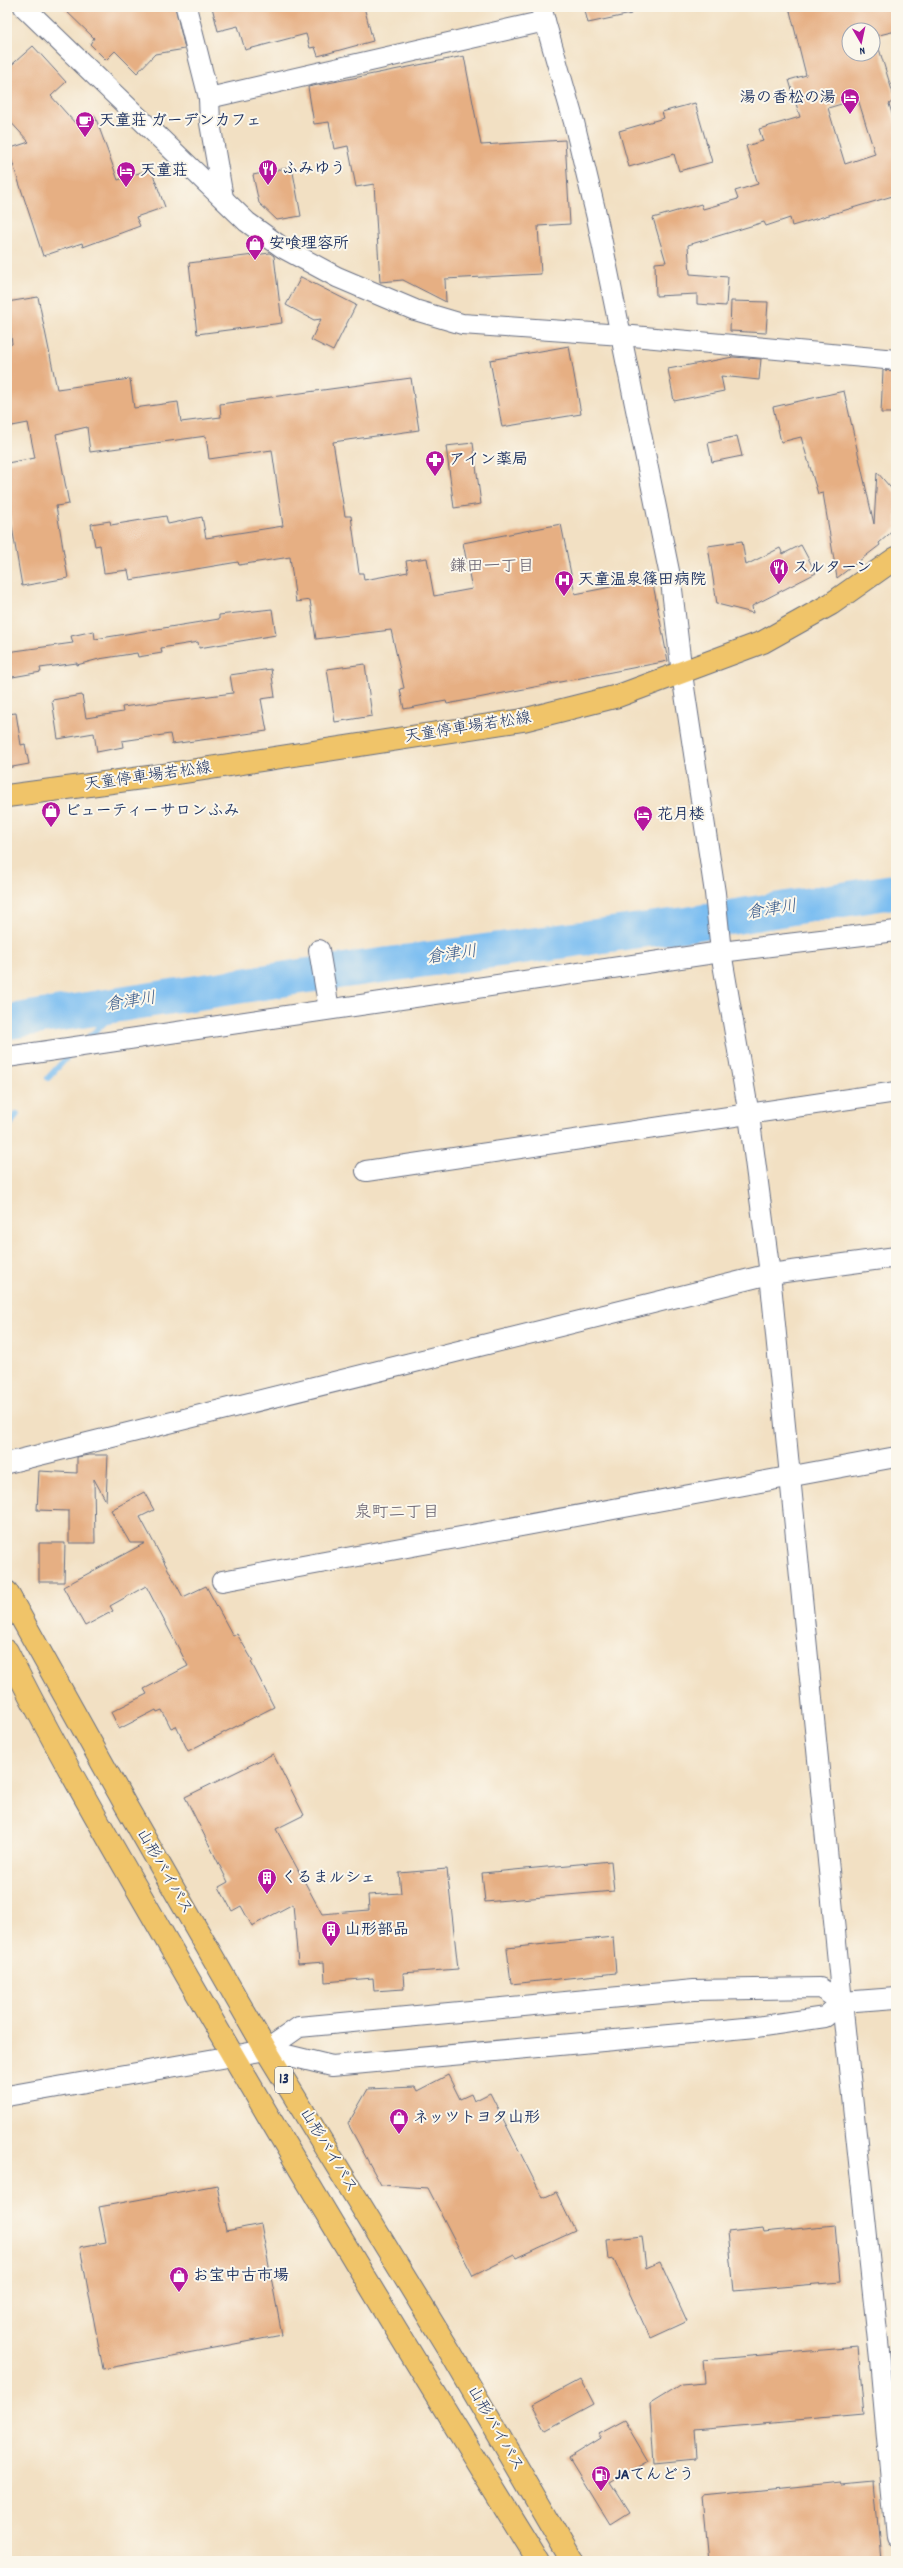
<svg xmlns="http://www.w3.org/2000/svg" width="903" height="2568" viewBox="0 0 903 2568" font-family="Dekko,'Klee One',sans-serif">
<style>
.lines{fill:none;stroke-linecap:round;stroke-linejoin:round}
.stream{stroke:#7bbef1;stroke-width:6}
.river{stroke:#7bbef1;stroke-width:35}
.building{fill:#e6af83;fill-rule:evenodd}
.minor-casing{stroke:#666d81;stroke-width:22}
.major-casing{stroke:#666d81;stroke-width:24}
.highway-casing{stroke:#666d81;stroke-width:24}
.minor{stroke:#fff;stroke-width:20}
.major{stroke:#f0c469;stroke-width:22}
.highway{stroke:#f0c469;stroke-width:22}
.labels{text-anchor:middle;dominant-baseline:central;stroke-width:4;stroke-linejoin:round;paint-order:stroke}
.shield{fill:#fbf7ec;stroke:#5e6b89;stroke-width:1}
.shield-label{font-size:15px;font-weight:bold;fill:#1b2f5e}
.poi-label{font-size:16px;font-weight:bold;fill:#1b2f5e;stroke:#fbf7ec;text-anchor:start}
.street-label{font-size:16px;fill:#1b2f5e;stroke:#fbf7ec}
.neighbourhood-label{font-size:17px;fill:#625c6b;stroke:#fbf7ec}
.water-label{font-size:17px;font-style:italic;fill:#385a8a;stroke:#fbf7ec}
</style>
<rect width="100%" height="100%" fill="#fbf7ec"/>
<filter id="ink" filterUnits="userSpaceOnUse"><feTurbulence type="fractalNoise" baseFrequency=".025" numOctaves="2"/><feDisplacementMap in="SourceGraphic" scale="8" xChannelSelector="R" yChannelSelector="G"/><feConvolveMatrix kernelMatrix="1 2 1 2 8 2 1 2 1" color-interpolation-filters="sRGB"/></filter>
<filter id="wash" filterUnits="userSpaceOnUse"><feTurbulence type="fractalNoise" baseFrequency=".012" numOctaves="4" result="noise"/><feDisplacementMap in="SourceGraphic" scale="16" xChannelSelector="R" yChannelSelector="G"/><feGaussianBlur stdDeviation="0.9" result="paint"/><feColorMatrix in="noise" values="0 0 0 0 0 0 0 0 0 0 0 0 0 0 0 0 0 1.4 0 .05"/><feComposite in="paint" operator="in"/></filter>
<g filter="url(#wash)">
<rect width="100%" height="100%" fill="#f2e0c3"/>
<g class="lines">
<g class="stream">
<polyline points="87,1039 123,1005"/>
<polyline points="48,1078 71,1053"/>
<polyline points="7,1130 17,1114"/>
</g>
<polyline class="river" points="7,1022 304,976 689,924 896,891"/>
</g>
<g id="blocks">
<g class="building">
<polygon points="62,7 175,7 185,49 155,54 137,73 115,51 106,60 90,44 94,38"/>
<polygon points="212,7 364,7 373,41 318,56 315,47 310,48 306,34 245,50 238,26 218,31"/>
<polygon points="584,7 630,7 631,14 588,23"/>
<path d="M789,7H896V31L875,36L895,100L889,104L896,126V195L792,226L790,218L766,226L764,222L688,245L690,274L728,277L726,306L697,304V294L656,296L655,263L666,262L653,218L701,204L703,209L738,199L735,191L758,184L746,146L763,141L759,129L800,117L789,80L806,75ZM849,30H873V54H849ZM858,99L875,154L845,164L828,108Z"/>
<polygon points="33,46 66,82 51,96 75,123 95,116 118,180 151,169 165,207 136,217 140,226 83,247 82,243 43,256 8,149 29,142 7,118 7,69"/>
<polygon points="464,56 481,145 565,140 570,224 538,226 541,274 445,279 446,302 403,280 380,282 374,184 356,187 348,146 334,149 329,122 314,124 308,87"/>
<polygon points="695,103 712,162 679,171 674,154 629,167 619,131 664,118 662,112"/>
<polygon points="292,167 301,216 277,220 259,203 253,175"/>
<polygon points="270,253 274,256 282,323 197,334 189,263"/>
<polygon points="301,277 356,305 333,351 311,340 321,319 314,320 286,305"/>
<polygon points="38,297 57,389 130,379 134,408 178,402 181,422 221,417 220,404 411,378 419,430 333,442 345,516 351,516 359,573 363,573 364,580 408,572 406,561 427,558 434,596 472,589 463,543 561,524 575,594 652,579 668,661 447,704 446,701 404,709 400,689 404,688 391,630 316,639 310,600 296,602 290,557 239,565 238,562 130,580 128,570 104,573 100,545 95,546 91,524 110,521 111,525 166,516 168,524 202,517 206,538 283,526 272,450 209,459 206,436 90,452 87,427 56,434 69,504 56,506 68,578 22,586 10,515 7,515 7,463 35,458 28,423 7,427 7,346 12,344 7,302"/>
<polygon points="731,301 768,302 766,333 730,331"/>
<polygon points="569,346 581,414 502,427 490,360"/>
<polygon points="733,357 761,359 759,380 721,376 724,391 674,401 668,369"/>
<polygon points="883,370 896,371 896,413 881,413"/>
<polygon points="844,391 874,524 877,472 896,494 896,528 879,543 880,545 837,578 823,493 818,494 801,437 781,442 773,407"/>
<polygon points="737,436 742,456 712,462 708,443"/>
<polygon points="473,443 481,504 454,508 446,446"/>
<polygon points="742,541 746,565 780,548 783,554 801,545 816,573 752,606 753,613 717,604 708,546"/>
<polygon points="272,609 276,635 199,648 198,642 161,648 162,653 138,657 137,653 99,659 77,665 77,663 40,668 41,672 7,678 7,652 73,643 71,636 94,631 95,639 219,619 219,615"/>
<polygon points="365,664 372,716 335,722 327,669"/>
<polygon points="271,669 275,697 261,699 267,731 172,744 170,734 122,741 123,747 97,752 94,733 58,739 52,700 82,695 86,718 123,712 122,707 233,693 230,675"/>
<polygon points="16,713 21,745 25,744 29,764 7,768 7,714"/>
<polygon points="89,1455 108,1455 106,1501 94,1479 95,1543 69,1543 69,1511 37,1510 39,1471 77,1473 77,1457"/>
<polygon points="144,1492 154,1510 140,1517 183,1597 206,1586 233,1636 237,1634 253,1661 251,1662 274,1707 188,1751 176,1726 171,1728 162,1710 157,1712 156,1710 119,1729 111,1712 147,1694 144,1689 188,1666 146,1586 110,1606 113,1611 85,1626 63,1587 145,1543 130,1543 111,1510"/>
<polygon points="39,1543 65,1543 64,1582 39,1582"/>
<polygon points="273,1754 304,1815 276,1829 322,1914 369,1910 368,1895 401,1893 399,1873 447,1869 458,1969 403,1973 404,1989 374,1991 373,1978 325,1982 324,1962 298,1964 293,1904 252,1926 241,1906 232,1911 219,1887 228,1882 185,1797"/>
<polygon points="611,1861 614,1891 485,1902 482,1873"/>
<polygon points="613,1937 616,1973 511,1984 507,1948"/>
<polygon points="448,2075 460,2099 471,2094 474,2101 490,2093 543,2198 556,2192 575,2231 517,2258 515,2255 473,2276 428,2188 381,2185 348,2124 368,2089 415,2087 417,2091"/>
<polygon points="217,2185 226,2231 261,2224 282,2335 103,2369 80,2247 106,2242 99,2207"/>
<polygon points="835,2225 840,2282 734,2291 728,2232 763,2228 764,2232"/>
<polygon points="642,2236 646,2268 660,2262 687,2321 650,2338 614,2259 609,2260 607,2240"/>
<polygon points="858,2347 864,2415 694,2430 696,2459 654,2463 650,2404 681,2385 705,2383 703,2360"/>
<polygon points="581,2379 594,2404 546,2430 532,2405"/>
<polygon points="624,2420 648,2461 610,2483 629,2513 610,2525 569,2458 601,2438 598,2434"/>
<polygon points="874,2481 881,2561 709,2561 703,2496 841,2482 842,2484"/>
</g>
</g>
</g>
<g filter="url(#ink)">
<use href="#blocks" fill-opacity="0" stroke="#666d81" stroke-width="1"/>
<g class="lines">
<defs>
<g id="minor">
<polyline points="24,7 247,222 283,248 337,277 415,310 462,324 622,335 896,360"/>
<polyline points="186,7 209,98 210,123 223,198"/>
<polyline points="541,7 574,122 597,218 671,581 682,674 715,893 721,952 749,1115 770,1274 842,2002 880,2360 896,2537"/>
<polyline points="209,98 545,21"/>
<polyline points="319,950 329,1009"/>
<polyline points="7,1057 721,952 896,931"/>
<polyline points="366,1171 896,1092"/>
<polyline points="7,1463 770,1274 896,1257"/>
<polyline points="222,1581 896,1457"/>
<polyline points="266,2050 299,2027 694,1990 820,1988 842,2002"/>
<polyline points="7,2096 266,2050 332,2066 756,2027 825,2017 842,2002 896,1998"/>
</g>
<polyline id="major" points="7,796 164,775 523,720 618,696 763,642 831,604 896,558"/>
<g id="highway">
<polyline points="7,1592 125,1804 266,2050 452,2355 572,2561"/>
<path d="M7,1651C56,1750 113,1847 168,1943C287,2152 412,2357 538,2561"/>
</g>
</defs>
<use href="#minor" class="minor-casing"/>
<use href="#major" class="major-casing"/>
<use href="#highway" class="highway-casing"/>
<use href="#minor" class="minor"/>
<use href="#major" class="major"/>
<use href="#highway" class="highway"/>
</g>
</g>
<defs>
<symbol id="hotel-pin" viewBox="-11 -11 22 30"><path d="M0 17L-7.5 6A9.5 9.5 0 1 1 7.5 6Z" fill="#b5179e" stroke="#fbf7ec"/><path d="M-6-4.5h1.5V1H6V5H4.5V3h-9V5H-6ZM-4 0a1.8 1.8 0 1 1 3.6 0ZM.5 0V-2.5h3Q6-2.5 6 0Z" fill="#fff"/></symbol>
<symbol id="cafe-pin" viewBox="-11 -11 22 30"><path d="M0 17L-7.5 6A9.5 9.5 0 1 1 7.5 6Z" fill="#b5179e" stroke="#fbf7ec"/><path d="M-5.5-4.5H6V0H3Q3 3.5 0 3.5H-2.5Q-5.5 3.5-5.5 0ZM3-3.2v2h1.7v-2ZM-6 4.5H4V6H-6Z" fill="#fff"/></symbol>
<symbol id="restaurant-pin" viewBox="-11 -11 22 30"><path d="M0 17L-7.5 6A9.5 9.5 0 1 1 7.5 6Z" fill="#b5179e" stroke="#fbf7ec"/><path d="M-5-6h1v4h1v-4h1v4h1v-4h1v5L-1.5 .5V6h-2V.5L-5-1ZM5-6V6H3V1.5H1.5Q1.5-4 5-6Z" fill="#fff"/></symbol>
<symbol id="shop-pin" viewBox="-11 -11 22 30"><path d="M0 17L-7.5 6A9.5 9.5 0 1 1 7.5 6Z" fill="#b5179e" stroke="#fbf7ec"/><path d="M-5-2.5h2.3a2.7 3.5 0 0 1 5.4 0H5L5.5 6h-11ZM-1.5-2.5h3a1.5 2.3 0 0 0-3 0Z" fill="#fff"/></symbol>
<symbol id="pharmacy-pin" viewBox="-11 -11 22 30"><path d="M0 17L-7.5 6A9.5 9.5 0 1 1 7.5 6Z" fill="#b5179e" stroke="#fbf7ec"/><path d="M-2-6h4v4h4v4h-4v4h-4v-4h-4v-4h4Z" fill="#fff"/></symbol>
<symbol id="hospital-pin" viewBox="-11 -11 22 30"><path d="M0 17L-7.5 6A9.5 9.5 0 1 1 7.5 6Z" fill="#b5179e" stroke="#fbf7ec"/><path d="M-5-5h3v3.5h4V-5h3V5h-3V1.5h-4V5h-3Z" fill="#fff"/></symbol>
<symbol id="building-pin" viewBox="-11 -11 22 30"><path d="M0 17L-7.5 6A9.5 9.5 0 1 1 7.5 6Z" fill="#b5179e" stroke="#fbf7ec"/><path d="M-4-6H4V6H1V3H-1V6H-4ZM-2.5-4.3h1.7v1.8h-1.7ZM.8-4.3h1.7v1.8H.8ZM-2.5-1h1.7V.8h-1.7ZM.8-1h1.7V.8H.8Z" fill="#fff"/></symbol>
<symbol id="fuel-pin" viewBox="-11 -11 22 30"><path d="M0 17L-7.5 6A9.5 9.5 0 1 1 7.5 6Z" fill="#b5179e" stroke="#fbf7ec"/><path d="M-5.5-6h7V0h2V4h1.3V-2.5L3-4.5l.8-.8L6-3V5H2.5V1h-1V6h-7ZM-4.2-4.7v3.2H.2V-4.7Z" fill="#fff"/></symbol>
</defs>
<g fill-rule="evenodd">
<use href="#hotel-pin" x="839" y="87" width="22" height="30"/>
<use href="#cafe-pin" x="74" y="110" width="22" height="30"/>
<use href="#restaurant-pin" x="257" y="158" width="22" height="30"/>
<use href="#hotel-pin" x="115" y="160" width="22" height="30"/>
<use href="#shop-pin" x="244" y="233" width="22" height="30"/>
<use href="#pharmacy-pin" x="424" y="449" width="22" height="30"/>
<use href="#restaurant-pin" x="768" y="557" width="22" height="30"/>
<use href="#hospital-pin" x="553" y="569" width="22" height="30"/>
<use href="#shop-pin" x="40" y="800" width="22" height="30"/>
<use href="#hotel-pin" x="632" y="804" width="22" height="30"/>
<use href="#building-pin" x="256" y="1867" width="22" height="30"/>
<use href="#building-pin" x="320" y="1919" width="22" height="30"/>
<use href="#shop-pin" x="388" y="2107" width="22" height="30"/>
<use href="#shop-pin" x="168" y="2265" width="22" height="30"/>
<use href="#fuel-pin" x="590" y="2464" width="22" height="30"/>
</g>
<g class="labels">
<rect class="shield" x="275" y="2067" width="18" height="26" rx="3"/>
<g class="shield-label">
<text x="284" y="2080">13</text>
</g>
<g class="poi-label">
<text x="836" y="98" text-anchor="end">湯の香松の湯</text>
<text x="99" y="121">天童荘 ガーデンカフェ</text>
<text x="282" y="169">ふみゆう</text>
<text x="140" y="171">天童荘</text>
<text x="269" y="244">安喰理容所</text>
<text x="449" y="460">アイン薬局</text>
<text x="793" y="568">スルターン</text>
<text x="578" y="580">天童温泉篠田病院</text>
<text x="65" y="811">ビューティーサロンふみ</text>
<text x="657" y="815">花月楼</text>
<text x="281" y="1878">くるまルシェ</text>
<text x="345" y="1930">山形部品</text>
<text x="413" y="2118">ネッツトヨタ山形</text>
<text x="193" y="2276">お宝中古市場</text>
<text x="615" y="2475">JAてんどう</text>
</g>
<g class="street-label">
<text transform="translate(468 728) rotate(-9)">天童停車場若松線</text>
<text transform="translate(148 777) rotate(-8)">天童停車場若松線</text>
<text transform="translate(164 1872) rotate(60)">山形バイパス</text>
<text transform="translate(328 2151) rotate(59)">山形バイパス</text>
<text transform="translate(495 2429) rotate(60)">山形バイパス</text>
</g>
<g class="neighbourhood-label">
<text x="492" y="568">鎌田一丁目</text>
<text x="397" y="1514">泉町二丁目</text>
</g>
<g class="water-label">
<text transform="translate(772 911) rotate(-9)">倉津川</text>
<text transform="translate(452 956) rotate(-8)">倉津川</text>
<text transform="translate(131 1003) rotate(-9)">倉津川</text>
</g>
</g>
<rect width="903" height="2568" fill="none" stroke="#fbf7ec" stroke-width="24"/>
<g transform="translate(861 42) rotate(171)"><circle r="19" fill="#fbf7ec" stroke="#a1a7b3"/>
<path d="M0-3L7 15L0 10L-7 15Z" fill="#b5179e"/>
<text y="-6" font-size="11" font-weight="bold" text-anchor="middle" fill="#1b2f5e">N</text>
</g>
</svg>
